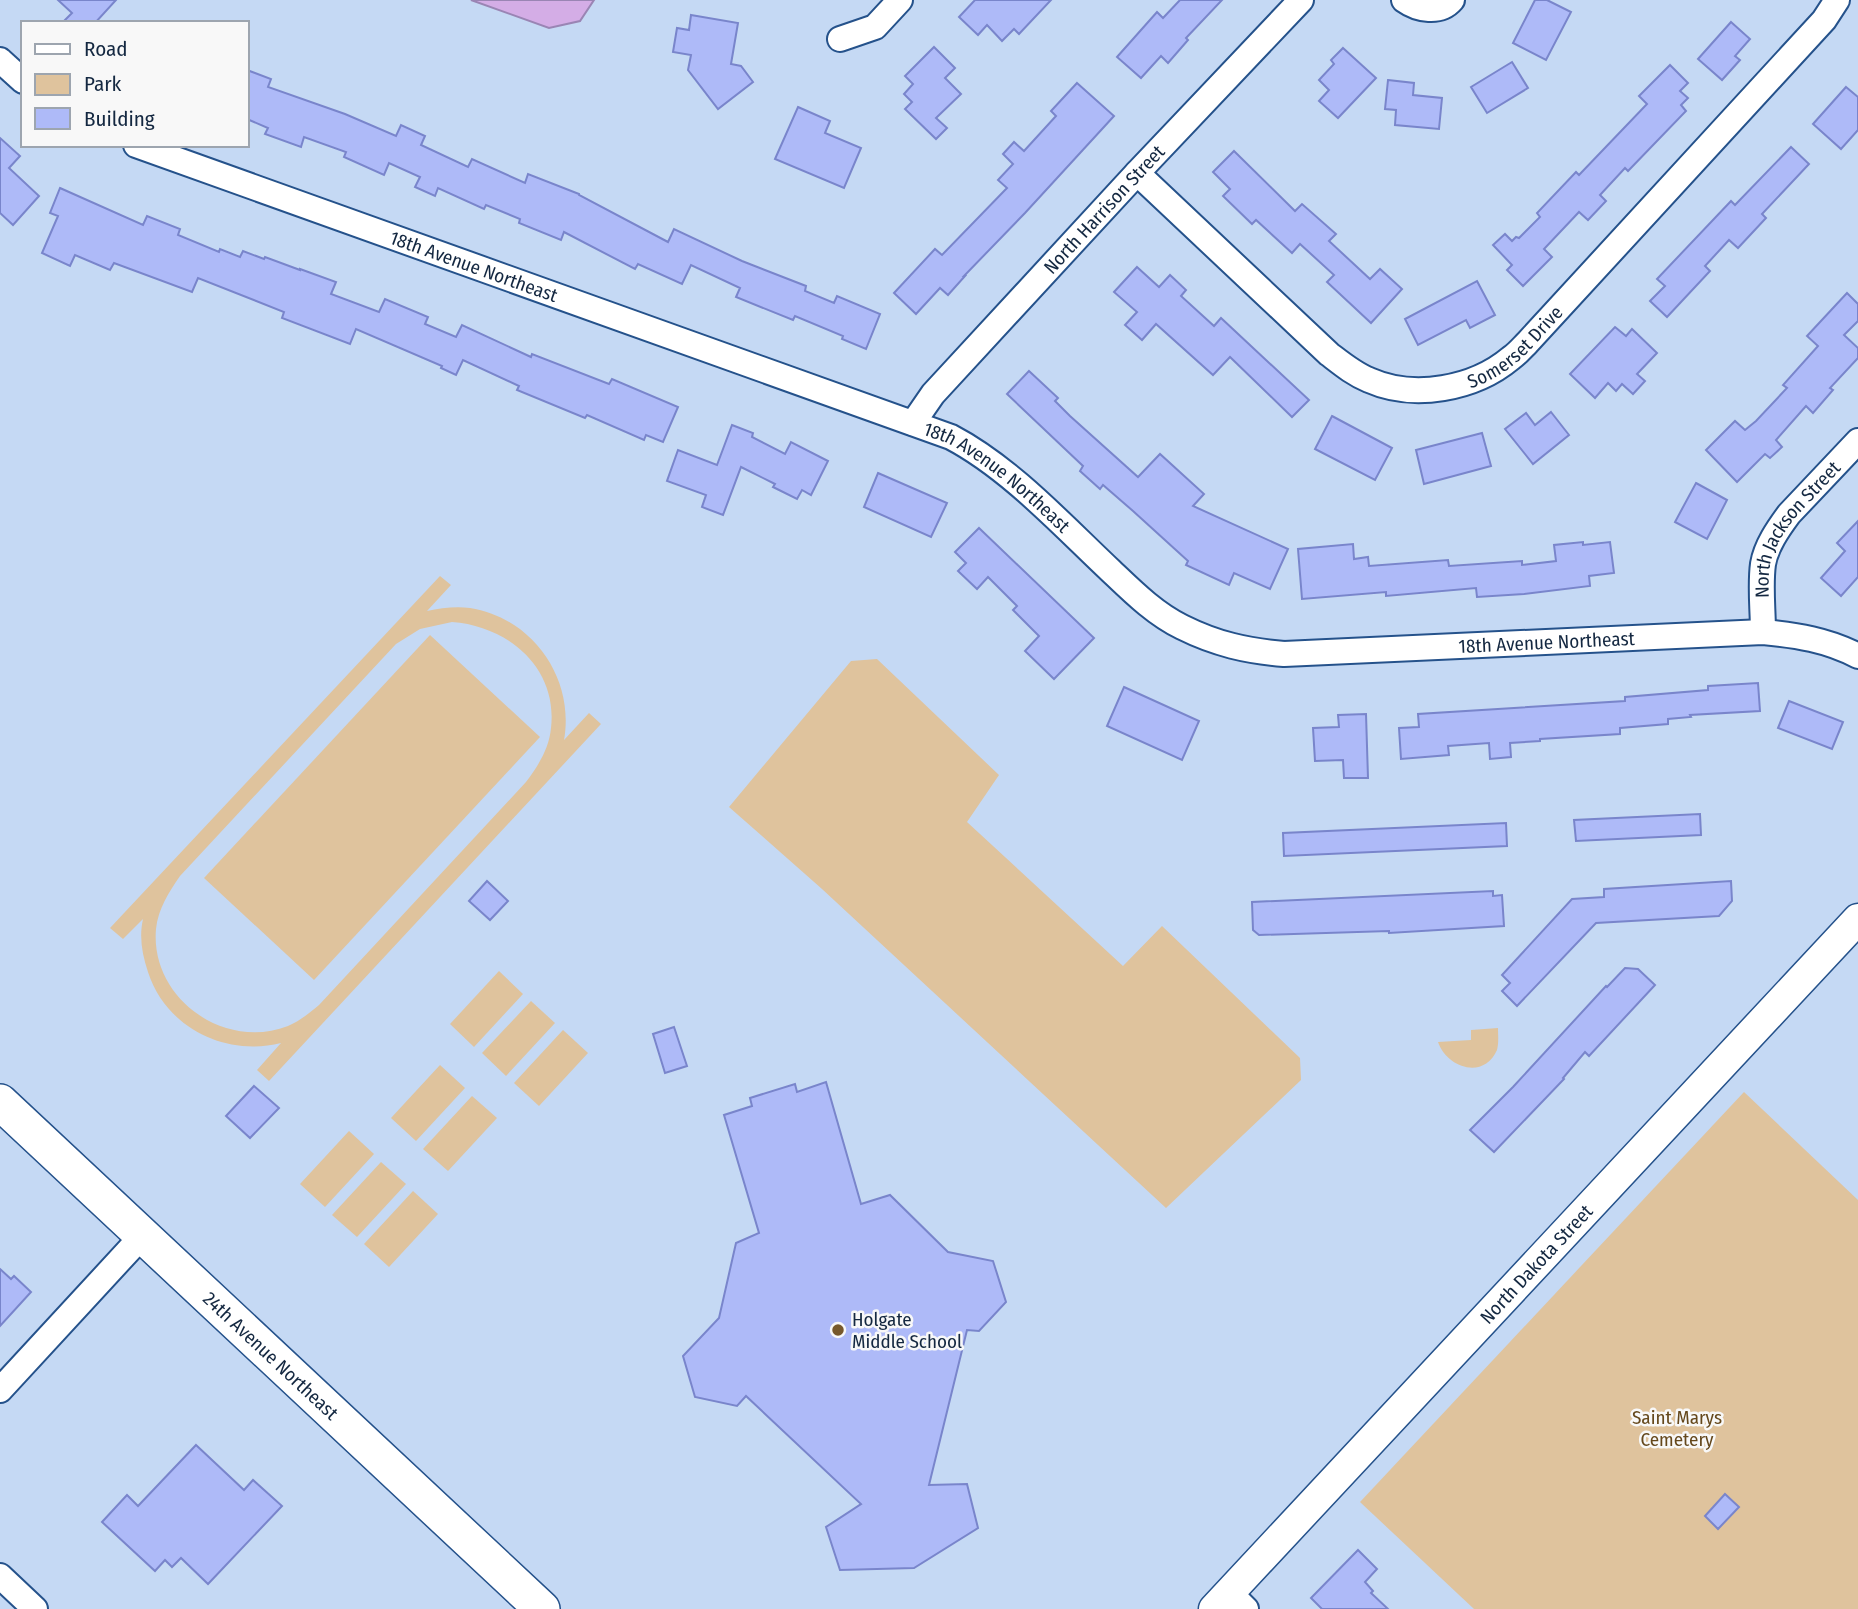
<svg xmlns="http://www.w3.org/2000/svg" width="1858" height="1609" viewBox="0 0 1858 1609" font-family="'Fira Sans Condensed',sans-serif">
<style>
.green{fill:#dfc39d;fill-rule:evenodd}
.water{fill:#d4ade6;stroke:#9a85b4;stroke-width:2}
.building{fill:#aebaf8;stroke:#7985cb;stroke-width:2}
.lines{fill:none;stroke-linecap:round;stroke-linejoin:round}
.minor-casing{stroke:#25528b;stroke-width:28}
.tertiary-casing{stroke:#25528b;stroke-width:33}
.secondary-casing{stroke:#25528b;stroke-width:38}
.minor{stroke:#fff;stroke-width:24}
.tertiary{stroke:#fff;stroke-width:30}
.secondary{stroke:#fff;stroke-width:35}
.poi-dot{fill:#76582c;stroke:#f8f8f8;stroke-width:2.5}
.labels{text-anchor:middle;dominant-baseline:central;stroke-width:5;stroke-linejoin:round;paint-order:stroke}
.street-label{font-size:19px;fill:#142841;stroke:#f8f8f8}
.poi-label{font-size:19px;fill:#142841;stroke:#f8f8f8;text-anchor:start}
.park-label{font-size:19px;fill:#65481c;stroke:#f8f8f8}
</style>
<rect width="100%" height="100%" fill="#c5d9f4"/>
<g class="green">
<path d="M440,576L451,585L427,611C441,608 456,606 470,608C533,618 575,679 564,740L589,713L601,724L269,1081L257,1070L281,1043C226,1057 166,1028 148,972C142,954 139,937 143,919L123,939L110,928ZM452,622C508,626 558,668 551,728C549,749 538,766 526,782L319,1005C309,1013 300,1021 288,1026C224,1051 150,998 156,929C158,909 169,892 180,876L396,644L420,629Z"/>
<polygon points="430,635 540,737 314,980 204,878"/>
<polygon points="877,659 999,775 967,822 1123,966 1162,926 1300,1058 1301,1080 1166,1208 822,889 729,807 851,661"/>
<polygon points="499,971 523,994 474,1047 450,1024"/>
<polygon points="531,1001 555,1023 506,1076 482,1053"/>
<path d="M1498,1028C1498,1035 1499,1043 1497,1050C1484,1080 1447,1068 1438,1042L1471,1040V1030Z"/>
<polygon points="563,1030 588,1053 539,1106 514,1083"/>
<polygon points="440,1065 465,1088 416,1141 391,1118"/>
<polygon points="1744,1092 1858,1200 1858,1609 1474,1609 1360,1502"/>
<polygon points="472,1096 497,1118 448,1171 423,1149"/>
<polygon points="349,1131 374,1154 325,1207 300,1184"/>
<polygon points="381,1162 406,1184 357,1237 332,1215"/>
<polygon points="413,1191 438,1214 389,1267 364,1244"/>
</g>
<polygon class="water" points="471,0 594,0 580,21 549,28"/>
<g class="building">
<polygon points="58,0 116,0 95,23 62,23 72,13"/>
<polygon points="975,0 1051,0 1019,34 1014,29 1002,41 987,25 978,35 959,17"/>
<polygon points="1180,0 1222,0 1186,38 1188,40 1168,63 1161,56 1141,78 1117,57 1157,12 1163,18"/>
<polygon points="1535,0 1547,0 1571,12 1546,60 1513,43"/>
<polygon points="691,15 738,23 731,64 741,66 753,82 718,109 688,70 691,55 673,52 677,28 689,30"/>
<polygon points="1731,22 1750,39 1735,56 1740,60 1722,80 1698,59"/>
<polygon points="934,47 955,68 945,78 961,94 936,118 947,128 936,139 905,109 912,102 904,94 913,84 905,76"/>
<polygon points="1343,48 1376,78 1338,118 1319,101 1329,90 1319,80 1334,64 1331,60"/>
<polygon points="1512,62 1528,88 1487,113 1471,87"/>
<polygon points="1670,65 1688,83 1680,91 1688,98 1681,105 1686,111 1628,171 1625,168 1600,195 1606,201 1588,220 1579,212 1544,249 1552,257 1523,286 1507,270 1512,265 1493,245 1505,234 1512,241 1516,237 1519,238 1540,217 1537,213 1576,172 1579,175 1647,104 1639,96"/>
<polygon points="247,70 271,79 268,87 345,114 396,136 401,125 425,136 421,145 468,167 472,159 525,183 528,174 579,194 579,195 668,242 674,229 742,261 806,286 805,291 834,303 837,296 880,314 866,349 842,339 843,336 795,316 793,320 736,297 740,288 691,265 682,284 638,264 635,269 564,232 561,240 519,223 520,219 486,205 484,209 438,188 435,196 415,187 420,177 389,163 384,175 344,157 346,152 304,137 301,147 265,134 268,128 247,119"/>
<polygon points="1388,80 1414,83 1413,95 1442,98 1439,129 1395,125 1396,110 1385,109"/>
<polygon points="1077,83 1114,116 1025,213 964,276 965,276 948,295 940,288 916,314 894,293 935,249 942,255 1007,188 998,180 1013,164 1003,154 1014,142 1024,151 1056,116 1051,111"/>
<polygon points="1846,87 1858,97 1858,130 1841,149 1813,124"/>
<polygon points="798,107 830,121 825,133 861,148 844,188 775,159"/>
<polygon points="0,138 20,156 9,168 39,196 13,225 0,213"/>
<polygon points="1791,147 1809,164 1762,214 1766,218 1738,248 1729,240 1705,266 1710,271 1667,317 1650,301 1665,286 1657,279 1731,201 1735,205"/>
<polygon points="1234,151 1295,211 1302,204 1336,234 1329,241 1370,279 1380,269 1402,289 1371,323 1327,282 1334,275 1300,244 1292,253 1256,220 1252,224 1223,196 1230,189 1213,172"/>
<polygon points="60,188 143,225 147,216 180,229 178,235 219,252 220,249 240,257 243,251 264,259 265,257 300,270 300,269 336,282 331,294 379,312 385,299 428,317 425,324 456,337 462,325 531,357 532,354 609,384 612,379 678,407 663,442 646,435 644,440 587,415 585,418 517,390 519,386 463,360 456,375 441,368 442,366 356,329 350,344 282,318 284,312 198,278 192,292 114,263 110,270 75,255 70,266 42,253 58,216 50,213"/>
<polygon points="1137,267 1159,287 1170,275 1186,290 1181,296 1214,326 1221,318 1309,400 1292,417 1230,357 1213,375 1156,324 1142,340 1125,325 1137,312 1114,292"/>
<polygon points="1477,281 1495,315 1470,328 1466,320 1418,345 1405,319"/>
<polygon points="1847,293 1858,304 1858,321 1844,335 1858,348 1858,358 1830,388 1833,390 1813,413 1806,406 1776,440 1782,447 1770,458 1765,454 1737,482 1706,450 1735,421 1745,430 1756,421 1787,388 1783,385 1818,346 1807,336"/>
<polygon points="1615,327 1626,336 1632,329 1657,353 1637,374 1645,381 1633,394 1622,384 1616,391 1608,383 1595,398 1570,374"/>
<polygon points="1029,371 1058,398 1055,401 1070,416 1138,477 1160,454 1204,494 1193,506 1288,549 1270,589 1234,573 1229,585 1186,565 1188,561 1133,511 1103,485 1100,489 1080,471 1083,466 1007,394"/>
<polygon points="1551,412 1569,435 1533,464 1505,429 1526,413 1535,425"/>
<polygon points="1332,416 1392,448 1375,480 1315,449"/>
<polygon points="732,425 753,433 752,437 785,454 791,442 828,461 811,495 802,490 797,499 773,487 775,484 741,467 723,515 702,507 706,495 667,481 678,450 717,465"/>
<polygon points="1482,433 1491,466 1424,484 1416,450"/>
<polygon points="878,473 947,503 931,537 864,507"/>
<polygon points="1696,483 1727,500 1707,539 1675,522"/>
<polygon points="1858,521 1858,577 1841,596 1821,578 1845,551 1837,543"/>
<polygon points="979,528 1094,638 1054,679 1025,651 1039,636 1013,610 1017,606 988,577 977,589 958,571 966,563 955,552"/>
<polygon points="1583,542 1583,545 1610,542 1614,573 1589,576 1590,586 1524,594 1477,597 1476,588 1386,596 1386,592 1302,599 1298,549 1353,544 1354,559 1368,557 1369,566 1448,560 1449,566 1522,561 1522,565 1556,561 1554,545"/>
<polygon points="1758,683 1760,711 1690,715 1691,717 1668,719 1668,724 1620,728 1620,734 1540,739 1540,741 1510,743 1511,757 1490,759 1489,743 1448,746 1449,755 1401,759 1399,728 1419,727 1418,714 1625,701 1625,697 1708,690 1708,686"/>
<polygon points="1124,687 1199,721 1182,760 1107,726"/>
<polygon points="1789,701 1843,722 1832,749 1778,728"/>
<polygon points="1366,714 1368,778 1344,778 1343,760 1315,761 1313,728 1339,727 1338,715"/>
<polygon points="1700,814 1701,835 1576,841 1574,820"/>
<polygon points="1506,823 1507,846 1284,856 1283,833"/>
<polygon points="487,881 508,901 490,920 469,901"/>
<polygon points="1731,881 1732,901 1719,916 1596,923 1517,1006 1502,991 1510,983 1502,975 1572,899 1604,897 1604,889"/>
<polygon points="1493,891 1493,896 1502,895 1504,926 1389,933 1389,931 1259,935 1253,930 1252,902"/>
<polygon points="1625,968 1638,969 1655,985 1589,1056 1585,1052 1563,1078 1564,1079 1494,1152 1470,1130 1513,1087 1606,986 1607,987"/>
<polygon points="674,1027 687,1066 665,1073 653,1034"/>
<polygon points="826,1082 861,1204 890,1195 948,1252 993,1261 1006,1302 979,1331 967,1330 929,1485 967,1484 978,1528 914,1568 840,1570 826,1527 861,1504 746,1396 737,1406 695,1397 683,1356 719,1318 736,1243 759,1233 724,1115 752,1106 750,1098 795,1084 797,1092"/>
<polygon points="254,1086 279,1108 250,1138 226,1116"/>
<polygon points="0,1269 11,1279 14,1276 31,1292 0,1326"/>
<polygon points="196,1445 244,1490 253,1480 282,1506 208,1584 181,1558 172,1567 165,1560 155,1571 102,1522 127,1495 138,1506"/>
<polygon points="1725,1494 1739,1507 1718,1529 1705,1516"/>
<polygon points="1358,1550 1377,1569 1365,1582 1373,1591 1371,1593 1388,1609 1322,1609 1311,1598"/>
</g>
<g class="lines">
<defs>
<g id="minor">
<path d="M1404,0C1418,10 1440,14 1452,0"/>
<polyline points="840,39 875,27 900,0"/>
<polyline points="0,60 23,81"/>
<path id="s1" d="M136,145L951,437C1010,468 1062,525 1111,571C1132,591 1155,614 1182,627C1216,644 1247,651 1284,654L1763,632C1796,635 1828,640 1858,656"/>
<path id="s2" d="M1137,173L1329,354C1342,364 1354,374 1369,380C1414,400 1474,389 1511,358C1517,354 1522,348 1527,343L1824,20L1837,0"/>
<path id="s3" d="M913,423L933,394L1137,173L1301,0"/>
<path id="s4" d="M1763,632C1763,610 1760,586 1763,564C1766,546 1778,529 1789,514L1858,441"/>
<polyline points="0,1390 143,1235"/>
<polyline points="0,1576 35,1609"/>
<polyline points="1230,1593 1246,1609"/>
</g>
<g id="tertiary">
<path id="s5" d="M1214,1609L1858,919"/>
</g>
<g id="secondary">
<path id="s6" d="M0,1102L542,1609"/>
</g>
</defs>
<use href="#minor" class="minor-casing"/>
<use href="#tertiary" class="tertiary-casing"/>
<use href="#secondary" class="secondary-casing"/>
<use href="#minor" class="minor"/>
<use href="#tertiary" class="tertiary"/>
<use href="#secondary" class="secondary"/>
</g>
<circle class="poi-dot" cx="838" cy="1330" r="7"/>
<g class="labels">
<g class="street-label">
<text stroke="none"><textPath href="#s3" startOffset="287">North Harrison Street</textPath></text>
<text stroke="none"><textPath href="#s1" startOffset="359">18th Avenue Northeast</textPath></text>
<text stroke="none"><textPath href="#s2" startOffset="472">Somerset Drive</textPath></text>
<text stroke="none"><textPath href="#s1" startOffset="926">18th Avenue Northeast</textPath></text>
<text stroke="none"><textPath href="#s4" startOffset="114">North Jackson Street</textPath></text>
<text stroke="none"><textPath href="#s1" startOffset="1535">18th Avenue Northeast</textPath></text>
<text stroke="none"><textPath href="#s5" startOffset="472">North Dakota Street</textPath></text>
<text stroke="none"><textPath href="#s6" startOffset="371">24th Avenue Northeast</textPath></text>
</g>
<g class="poi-label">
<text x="852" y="1319">Holgate<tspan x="852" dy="22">Middle School</tspan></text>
</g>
<g class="park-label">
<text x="1677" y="1417">Saint Marys<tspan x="1677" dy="22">Cemetery</tspan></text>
</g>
</g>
<rect x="21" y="21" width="228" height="126" fill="#f8f8f8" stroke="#9da5af" stroke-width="2"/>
<rect x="35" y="44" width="35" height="10" fill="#ffffff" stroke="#9da5af" stroke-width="2"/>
<text x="84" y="56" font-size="21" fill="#142841">Road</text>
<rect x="35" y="74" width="35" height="21" fill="#dfc39d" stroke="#9da5af" stroke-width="2"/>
<text x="84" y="91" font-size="21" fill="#142841">Park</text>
<rect x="35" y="108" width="35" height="21" fill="#aebaf8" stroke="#9da5af" stroke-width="2"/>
<text x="84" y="126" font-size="21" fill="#142841">Building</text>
</svg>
